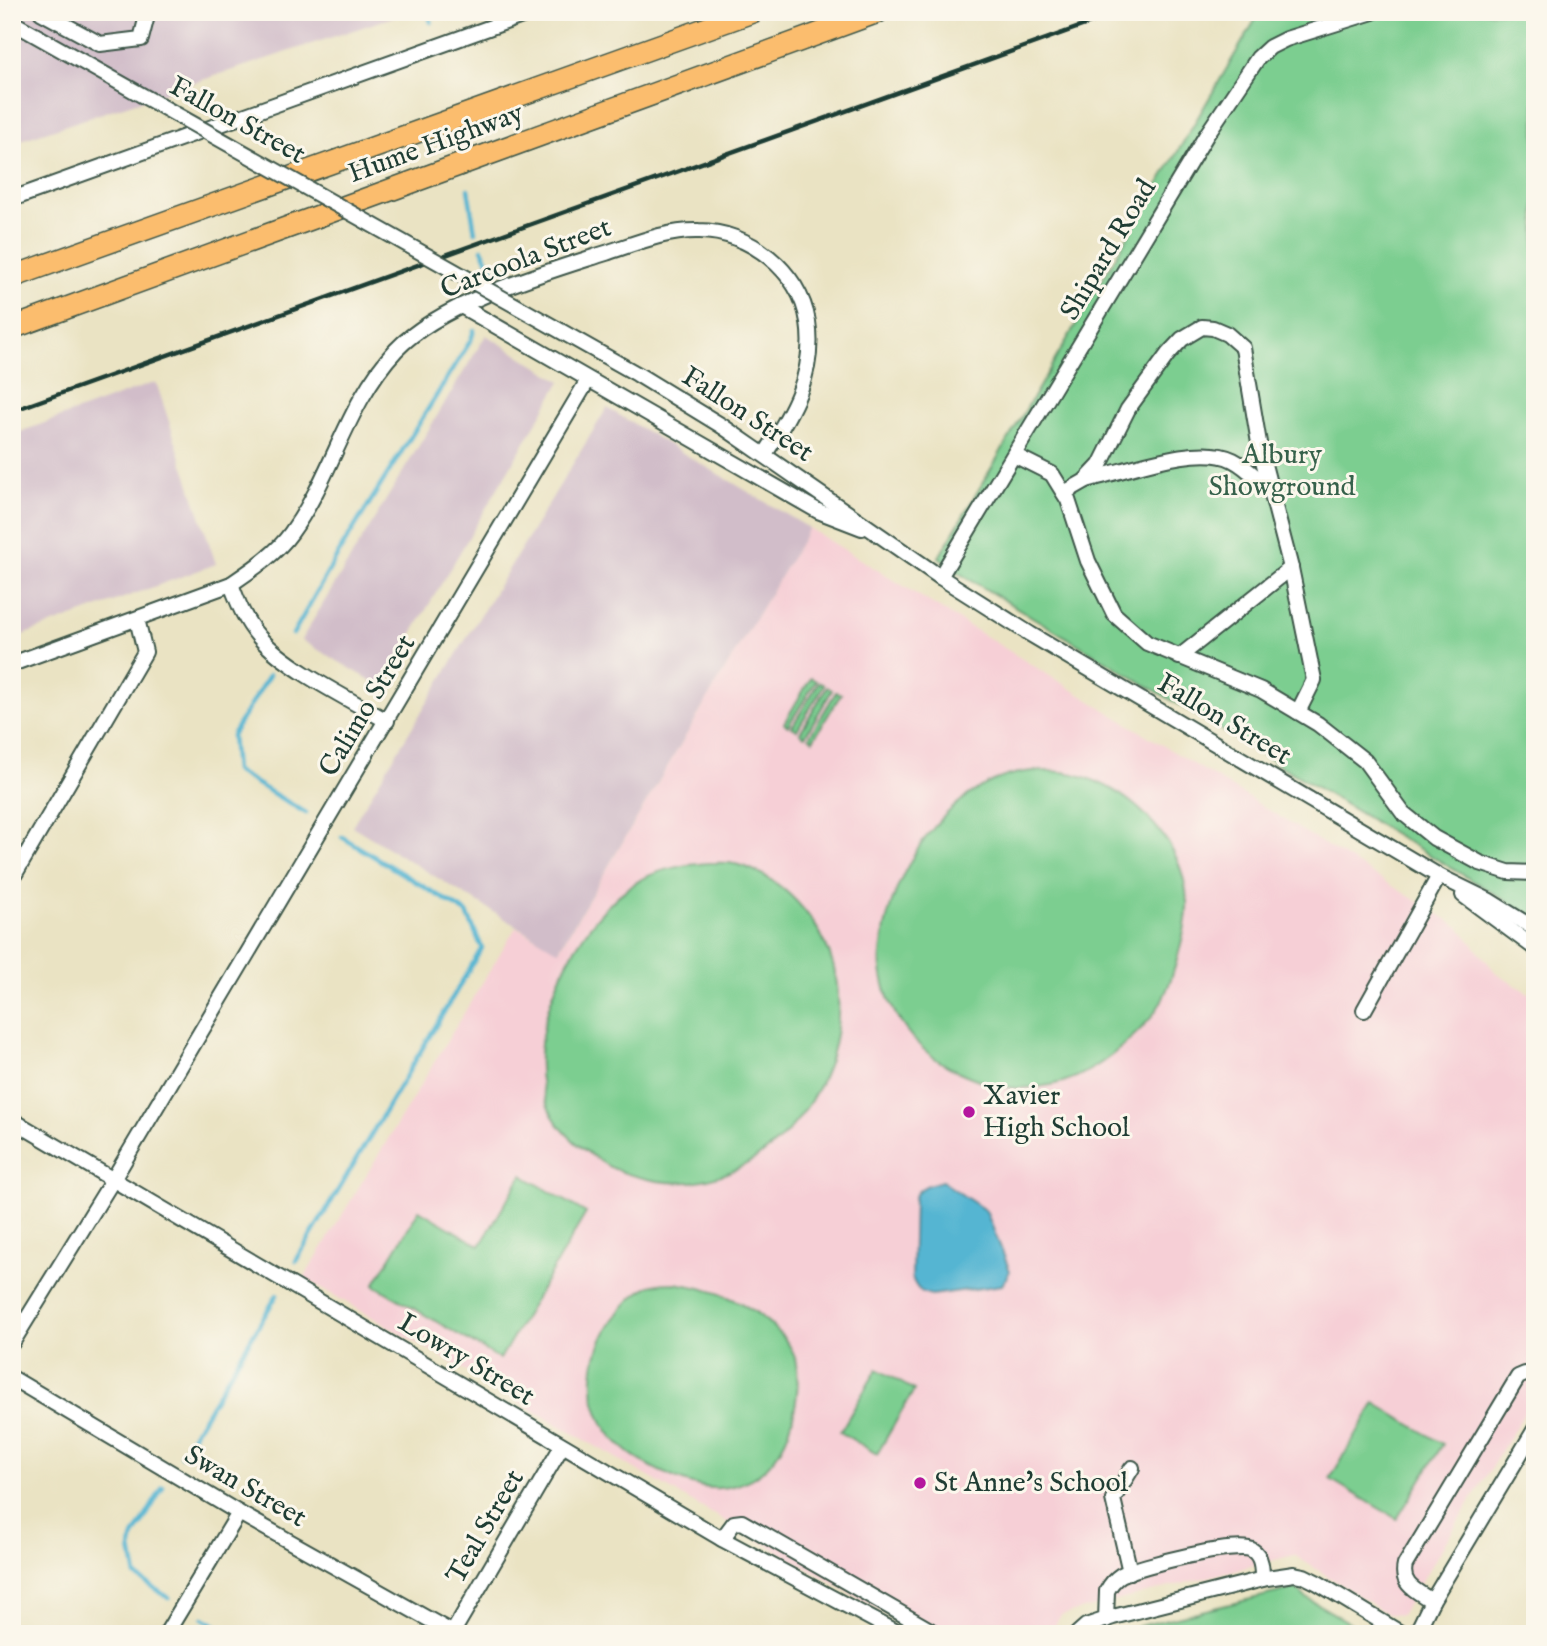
<svg xmlns="http://www.w3.org/2000/svg" width="1547" height="1646" viewBox="0 0 1547 1646" font-family="'IM FELL English',serif">
<style>
.built{fill:#f6cfd6}
.industrial{fill:#d1bdc9}
.green{fill:#7bce90;stroke:#4d8662;stroke-width:2}
.water{fill:#54b5d2;stroke:#3a7983;stroke-width:2}
.lines{fill:none;stroke-linecap:round;stroke-linejoin:round}
.stream{stroke:#54b5d2;stroke-width:4.5}
.minor-casing{stroke:#3d5649;stroke-width:18}
.highway-casing{stroke:#3d5649;stroke-width:24}
.minor{stroke:#fff;stroke-width:14}
.highway{stroke:#fbbd6e;stroke-width:21}
.rail{stroke:#1f3d34;stroke-width:4.5}
.minor-bridge-casing{stroke:#3d5649;stroke-width:18;stroke-linecap:butt}
.minor-bridge{stroke:#fff;stroke-width:14}
.poi-dot{fill:#b5179e;stroke:#fbf7ec;stroke-width:2.5}
.labels{text-anchor:middle;dominant-baseline:central;stroke-width:6;stroke-linejoin:round;paint-order:stroke}
.street-label{font-size:28px;fill:#1f3d34;stroke:#fbf7ec}
.park-label{font-size:28px;fill:#36614b;stroke:#fbf7ec}
.poi-label{font-size:28px;fill:#1f3d34;stroke:#fbf7ec;text-anchor:start}
</style>
<rect width="100%" height="100%" fill="#fbf7ec"/>
<filter id="ink" filterUnits="userSpaceOnUse"><feTurbulence type="fractalNoise" baseFrequency=".0143" numOctaves="2"/><feDisplacementMap in="SourceGraphic" scale="14" xChannelSelector="R" yChannelSelector="G"/><feConvolveMatrix kernelMatrix="1 2 1 2 8 2 1 2 1" color-interpolation-filters="sRGB"/></filter>
<filter id="wash" filterUnits="userSpaceOnUse"><feTurbulence type="fractalNoise" baseFrequency=".00686" numOctaves="4" result="noise"/><feDisplacementMap in="SourceGraphic" scale="28" xChannelSelector="R" yChannelSelector="G"/><feGaussianBlur stdDeviation="1.57" result="paint"/><feColorMatrix in="noise" values="0 0 0 0 0 0 0 0 0 0 0 0 0 0 0 0 0 1.4 0 .05"/><feComposite in="paint" operator="in"/></filter>
<g filter="url(#wash)">
<rect width="100%" height="100%" fill="#eae3c3"/>
<polygon class="built" points="809,528 1459,927 1497,974 1535,997 1535,1396 1401,1615 1387,1614 1294,1555 1061,1615 1050,1634 921,1634 304,1278 516,927 559,950"/>
<g class="industrial">
<polygon points="12,12 408,12 12,143"/>
<polygon points="486,335 561,381 381,686 301,640"/>
<polygon points="156,382 216,564 12,639 12,435"/>
<polygon points="607,408 809,528 558,951 352,826"/>
</g>
<g class="green">
<polygon points="1260,12 1535,12 1535,918 957,572 939,557"/>
<polygon points="811,678 816,681 788,726 784,723"/>
<polygon points="819,682 824,685 797,730 792,727"/>
<polygon points="827,687 832,690 805,736 800,733"/>
<polygon points="836,692 841,694 813,740 809,737"/>
<path d="M1032,771C1049,771 1068,771 1084,777C1136,794 1184,844 1187,901C1188,916 1184,932 1180,948C1175,969 1168,993 1155,1012C1148,1023 1137,1033 1126,1043C1094,1072 1063,1089 1017,1088C995,1087 977,1080 957,1071C916,1052 887,1014 881,969C879,955 883,940 885,927C900,857 956,778 1032,771Z"/>
<path d="M708,863C717,863 726,862 735,864C762,870 787,889 804,910C899,1023 782,1217 639,1177C626,1174 611,1169 600,1161C580,1148 559,1130 549,1109C516,1038 577,914 642,879C663,868 685,865 708,863Z"/>
<polygon points="522,1175 586,1213 500,1359 374,1285 419,1210 480,1246"/>
<path d="M675,1283C713,1289 747,1300 774,1328C783,1336 792,1347 795,1358C800,1380 797,1400 792,1421C786,1447 769,1471 745,1482C718,1493 699,1488 673,1477C646,1466 617,1450 603,1423C583,1385 594,1342 621,1310C629,1300 640,1288 654,1285C660,1283 668,1283 675,1283Z"/>
<polygon points="877,1369 914,1390 877,1454 840,1432"/>
<polygon points="1375,1403 1443,1444 1397,1519 1330,1479"/>
<polygon points="1296,1588 1305,1597 1369,1634 1107,1634"/>
</g>
<path class="water" d="M942,1181L986,1211L1010,1271L1002,1285L932,1295C920,1293 917,1289 912,1278L914,1198C919,1186 931,1184 942,1181Z"/>
<g class="lines">
<g class="stream">
<polyline points="428,12 431,22"/>
<polyline points="468,189 475,232"/>
<polyline points="482,249 493,270"/>
<polyline points="293,634 341,549 471,340 474,330"/>
<polyline points="269,675 232,735 235,771 306,813"/>
<polyline points="296,1261 482,948 467,913 342,837"/>
<polyline points="181,1455 277,1295"/>
<polyline points="163,1487 132,1540 131,1549 136,1576 169,1598"/>
<polyline points="203,1618 231,1634"/>
</g>
</g>
</g>
<g filter="url(#ink)">
<g class="lines">
<defs>
<g id="minor">
<polyline points="41,12 100,44 141,39 148,12"/>
<polyline points="12,199 533,12"/>
<polyline points="461,306 818,511 862,528"/>
<polyline points="722,426 940,577 1030,634 1439,876 1488,900 1535,929"/>
<polyline points="1014,455 1052,474 1068,500 1088,561 1114,614 1147,643 1261,690 1318,724 1365,761 1403,813 1434,838 1480,863 1508,872 1535,873"/>
<path d="M1086,480C1124,472 1198,442 1233,460C1247,467 1259,481 1271,490"/>
<polyline points="1064,493 1085,481 1100,465 1128,409 1168,354 1182,339 1202,327 1213,328 1227,334 1243,348 1260,449 1291,568 1314,680 1298,712"/>
<polyline points="940,577 1207,134 1258,58 1270,47 1286,39 1373,12"/>
<path d="M231,584C238,603 245,621 259,637C287,669 349,699 387,721"/>
<polyline points="1179,657 1291,568"/>
<path d="M12,664L231,584C253,569 276,554 291,533C333,475 347,402 396,350C442,302 544,273 606,253C636,243 667,230 699,231C749,231 800,271 808,322C816,373 792,413 765,454"/>
<polyline points="12,879 145,652 137,619"/>
<polyline points="1463,895 1535,948"/>
<polyline points="1364,1010 1439,876"/>
<polyline points="12,1120 722,1539 900,1634"/>
<polyline points="12,1343 114,1178 588,380"/>
<polyline points="12,1378 239,1513 455,1634"/>
<polyline points="722,1539 734,1523 742,1522 937,1634"/>
<polyline points="1130,1572 1113,1499 1132,1468"/>
<path d="M1432,1601C1417,1591 1400,1585 1405,1565L1518,1377L1525,1374L1535,1376"/>
<path d="M1106,1620L1107,1591C1110,1585 1115,1579 1121,1575C1139,1566 1238,1541 1252,1550C1262,1556 1262,1569 1262,1579"/>
<polyline points="12,1629 20,1634"/>
<polyline points="453,1632 562,1446"/>
<polyline points="166,1634 239,1513"/>
<polyline points="1077,1634 1086,1626 1113,1617 1267,1578 1294,1574 1304,1576 1318,1583 1402,1634"/>
<polyline points="1416,1634 1432,1601 1535,1429"/>
</g>
<g id="highway">
<polyline points="12,277 752,12"/>
<polyline points="12,328 878,12"/>
</g>
</defs>
<use href="#minor" class="minor-casing"/>
<use href="#highway" class="highway-casing"/>
<use href="#minor" class="minor"/>
<use href="#highway" class="highway"/>
<polyline class="rail" points="12,411 1121,12"/>
<defs>
<polyline id="minor-bridge" points="12,22 637,374 722,426"/>
</defs>
<use href="#minor-bridge" class="minor-bridge-casing"/>
<use href="#minor-bridge" class="minor-bridge"/>
</g>
</g>
<g class="poi-dot">
<circle cx="969" cy="1112" r="7"/>
<circle cx="920" cy="1483" r="7"/>
</g>
<g class="labels">
<g class="street-label">
<text transform="translate(237 121) rotate(29)">Fallon Street</text>
<text transform="translate(436 144) rotate(-20)">Hume Highway</text>
<text transform="translate(1109 250) rotate(-59)">Shipard Road</text>
<text transform="translate(526 259) rotate(-21)">Carcoola Street</text>
<text transform="translate(747 415) rotate(33)">Fallon Street</text>
<text transform="translate(368 706) rotate(-59)">Calimo Street</text>
<text transform="translate(1224 720) rotate(31)">Fallon Street</text>
<text transform="translate(466 1360) rotate(31)">Lowry Street</text>
<text transform="translate(245 1487) rotate(30)">Swan Street</text>
<text transform="translate(486 1527) rotate(-60)">Teal Street</text>
</g>
<g class="park-label">
<text x="1282" y="455">Albury<tspan x="1282" dy="32">Showground</tspan></text>
</g>
<g class="poi-label">
<text x="983" y="1096">Xavier<tspan x="983" dy="32">High School</tspan></text>
<text x="934" y="1483">St Anne's School</text>
</g>
</g>
<rect width="1547" height="1646" fill="none" stroke="#fbf7ec" stroke-width="42"/>
</svg>
